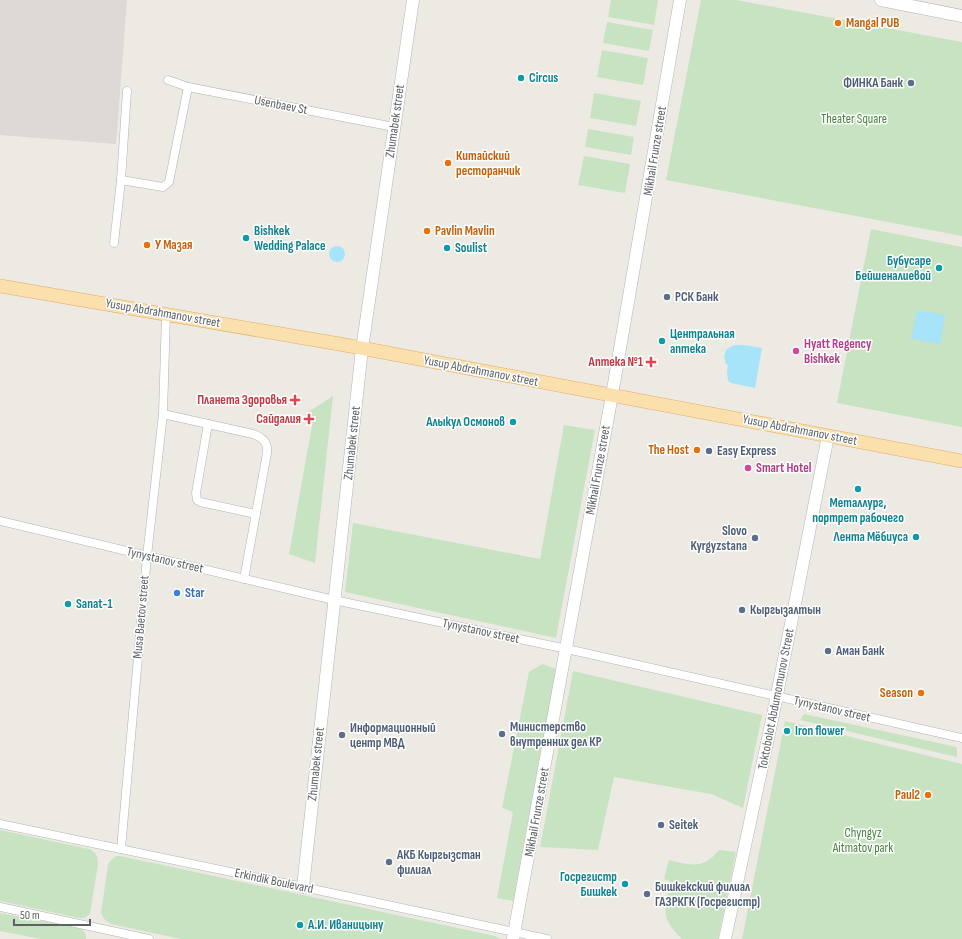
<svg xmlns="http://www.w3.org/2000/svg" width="962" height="939" viewBox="0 0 962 939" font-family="'Sofia Sans Condensed',sans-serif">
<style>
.industrial{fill:#dcd9d6}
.green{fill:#c8e3c2}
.water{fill:#a8e4f9}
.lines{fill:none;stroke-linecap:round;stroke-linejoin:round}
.street-casing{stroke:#afb3b5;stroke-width:9}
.secondary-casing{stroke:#b0b5b8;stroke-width:13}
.primary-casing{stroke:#e7ab63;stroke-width:14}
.street{stroke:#fff;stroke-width:8}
.secondary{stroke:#fff;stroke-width:12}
.primary{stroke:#f9e0ad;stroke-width:13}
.food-dot{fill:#e8710a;stroke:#fff;stroke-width:1.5}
.culture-dot{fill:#0f9aa8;stroke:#fff;stroke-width:1.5}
.service-dot{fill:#5c6f8a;stroke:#fff;stroke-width:1.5}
.hotel-dot{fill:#d1479c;stroke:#fff;stroke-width:1.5}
.health-dot{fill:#e0444e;stroke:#fff;stroke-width:1.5}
.shop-dot{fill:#3f7fe0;stroke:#fff;stroke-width:1.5}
.labels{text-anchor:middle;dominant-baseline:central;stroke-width:3;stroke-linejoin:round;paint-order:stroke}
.food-label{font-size:13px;font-weight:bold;fill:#c56008;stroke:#fff;text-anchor:start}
.culture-label{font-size:13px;font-weight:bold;fill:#0d838f;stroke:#fff;text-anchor:start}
.service-label{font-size:13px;font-weight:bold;fill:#4e5e75;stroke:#fff;text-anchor:start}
.street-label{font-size:13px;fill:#5c6163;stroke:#fff}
.park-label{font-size:13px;fill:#44833b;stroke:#fff}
.hotel-label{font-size:13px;font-weight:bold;fill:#b23c85;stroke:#fff;text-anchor:start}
.health-label{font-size:13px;font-weight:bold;fill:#be3a42;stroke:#fff;text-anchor:end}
.shop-label{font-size:13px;font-weight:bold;fill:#366cbe;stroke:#fff;text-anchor:start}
</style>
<rect width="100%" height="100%" fill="#edeae4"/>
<polygon class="industrial" points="0,0 127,0 116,144 0,135"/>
<g class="green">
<polygon points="611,0 658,0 654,25 608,17"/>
<polygon points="701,0 736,0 962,42 962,236 666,180"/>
<polygon points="607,22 653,30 649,51 603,43"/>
<polygon points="602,50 648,58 643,85 597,77"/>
<polygon points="594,93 641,101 636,126 590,118"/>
<polygon points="588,129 634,137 631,155 585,147"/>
<polygon points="584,156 630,164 625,193 578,185"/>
<polygon points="871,229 962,247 962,427 837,403"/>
<polygon points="333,396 315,563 289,554 313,420 310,411"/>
<polygon points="564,425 595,430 556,638 345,592 353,523 540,559"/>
<polygon points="542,664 556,669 513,901 497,898 513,812 502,808 529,672"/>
<polygon points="573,671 762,715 743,808 711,794 614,777 598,850 540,847"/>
<polygon points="804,714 957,747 957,757 800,720"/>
<polygon points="785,721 962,764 962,939 742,939"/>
<path d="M0,830L89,849C96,852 98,856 98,864L90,914L84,918H79L0,901Z"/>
<path d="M719,850L736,852L718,939H682C659,916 665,911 670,881L664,879L669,860C691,865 703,870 719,850Z"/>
<polygon points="116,856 120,856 495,936 501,939 181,939 111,924 105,920 101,913 108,865 110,861"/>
<polygon points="0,913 82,929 86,935 86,939 41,939 0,931"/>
</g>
<g class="water">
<circle cx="337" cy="254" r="8"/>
<polygon points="917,310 945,315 940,344 911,339"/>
<polygon points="734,345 744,345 762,348 755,388 731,383 728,381 727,372 728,365 726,364 724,357 726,350"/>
</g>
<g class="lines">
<defs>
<g id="street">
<polyline points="168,80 188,87 394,127"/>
<polyline points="121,180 163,187 169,182 188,87"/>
<polyline points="114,243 121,180 127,91"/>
<path d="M163,414L253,434C263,438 268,442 267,453L244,579"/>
<polyline points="208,424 196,493 197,500 200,502 256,514"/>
<polyline points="0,521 334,600 567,649 962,738"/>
<polyline points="0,824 303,887 547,939"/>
<polyline points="121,849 147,556 163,414 166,314"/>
<polyline points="0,907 149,939"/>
</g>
<g id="secondary">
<polyline points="881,0 962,16"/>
<polyline points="303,887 362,349 413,0"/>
<polyline points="513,939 612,395 680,0"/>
<polyline points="725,939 773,715 828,436"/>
</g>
<polyline id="primary" points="0,286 345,345 962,461"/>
</defs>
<use href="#street" class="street-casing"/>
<use href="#secondary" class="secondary-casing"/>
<use href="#primary" class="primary-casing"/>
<use href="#street" class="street"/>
<use href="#secondary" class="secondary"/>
<use href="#primary" class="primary"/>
</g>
<g class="food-dot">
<circle cx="838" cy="23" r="4"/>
<circle cx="448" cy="163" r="4"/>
<circle cx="427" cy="231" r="4"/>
<circle cx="147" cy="245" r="4"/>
<circle cx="697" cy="450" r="4"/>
<circle cx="921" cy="693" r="4"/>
<circle cx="928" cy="795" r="4"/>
</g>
<g class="culture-dot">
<circle cx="521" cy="78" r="4"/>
<circle cx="246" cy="238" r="4"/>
<circle cx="447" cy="248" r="4"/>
<circle cx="939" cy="268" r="4"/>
<circle cx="662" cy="341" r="4"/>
<circle cx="513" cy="422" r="4"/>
<circle cx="858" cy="489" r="4"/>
<circle cx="916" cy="537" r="4"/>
<circle cx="68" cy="604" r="4"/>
<circle cx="787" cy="731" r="4"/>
<circle cx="625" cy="884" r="4"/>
<circle cx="300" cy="925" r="4"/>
</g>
<g class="service-dot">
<circle cx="911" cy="83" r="4"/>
<circle cx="667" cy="297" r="4"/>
<circle cx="709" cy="451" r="4"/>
<circle cx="755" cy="538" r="4"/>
<circle cx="742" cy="610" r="4"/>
<circle cx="828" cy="651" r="4"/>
<circle cx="502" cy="734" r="4"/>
<circle cx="342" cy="735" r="4"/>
<circle cx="661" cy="825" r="4"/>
<circle cx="389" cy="862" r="4"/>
<circle cx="647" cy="894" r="4"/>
</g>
<g class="hotel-dot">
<circle cx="796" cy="351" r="4"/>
<circle cx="748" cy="468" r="4"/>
</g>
<g class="health-dot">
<path d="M649 356h4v4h4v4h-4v4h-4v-4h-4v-4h4z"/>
<path d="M293 394h4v4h4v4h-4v4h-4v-4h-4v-4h4z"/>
<path d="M307 413h4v4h4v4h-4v4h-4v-4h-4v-4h4z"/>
</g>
<circle class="shop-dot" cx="177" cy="593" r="4"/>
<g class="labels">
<g class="food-label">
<text x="846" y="23">Mangal PUB</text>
<text x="456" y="156">Китайский<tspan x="456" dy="15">ресторанчик</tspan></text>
<text x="435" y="231">Pavlin Mavlin</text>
<text x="155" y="245">У Мазая</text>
<text x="689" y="450" text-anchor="end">The Host</text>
<text x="913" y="693" text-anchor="end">Season</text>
<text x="920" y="795" text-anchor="end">Paul2</text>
</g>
<g class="culture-label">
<text x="529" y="78">Circus</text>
<text x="254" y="231">Bishkek<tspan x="254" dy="15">Wedding Palace</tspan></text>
<text x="455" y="248">Soulist</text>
<text x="931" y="261" text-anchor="end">Бубусаре<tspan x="931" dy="15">Бейшеналиевой</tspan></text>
<text x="670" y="334">Центральная<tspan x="670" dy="15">аптека</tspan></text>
<text x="505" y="422" text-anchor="end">Алыкул Осмонов</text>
<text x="858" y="503" text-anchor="middle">Металлург,<tspan x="858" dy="15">портрет рабочего</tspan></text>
<text x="908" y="537" text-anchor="end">Лента Мёбиуса</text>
<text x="76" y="604">Sanat-1</text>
<text x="795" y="731">Iron flower</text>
<text x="617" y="877" text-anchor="end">Госрегистр<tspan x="617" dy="15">Бишкек</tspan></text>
<text x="308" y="925">А.И. Иваницыну</text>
</g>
<g class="service-label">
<text x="903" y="83" text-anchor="end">ФИНКА Банк</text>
<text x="675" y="297">РСК Банк</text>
<text x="717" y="451">Easy Express</text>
<text x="747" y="531" text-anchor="end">Slovo<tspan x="747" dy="15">Kyrgyzstana</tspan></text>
<text x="750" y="610">Кыргызалтын</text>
<text x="836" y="651">Аман Банк</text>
<text x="510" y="727">Министерство<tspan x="510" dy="15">внутренних дел КР</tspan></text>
<text x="350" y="728">Информационный<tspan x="350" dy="15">центр МВД</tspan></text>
<text x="669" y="825">Seitek</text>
<text x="397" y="855">АКБ Кыргызстан<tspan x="397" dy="15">филиал</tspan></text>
<text x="655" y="887">Бишкекский филиал<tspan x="655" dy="15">ГАЗРКГК (Госрегистр)</tspan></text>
</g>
<g class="street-label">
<text transform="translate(281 105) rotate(11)">Usenbaev St</text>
<text transform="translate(395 121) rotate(-82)">Zhumabek street</text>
<text transform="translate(655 151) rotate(-81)">Mikhail Frunze street</text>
<text transform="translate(163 313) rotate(10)">Yusup Abdrahmanov street</text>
<text transform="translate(481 371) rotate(11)">Yusup Abdrahmanov street</text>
<text transform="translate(800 430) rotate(11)">Yusup Abdrahmanov street</text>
<text transform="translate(352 443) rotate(-84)">Zhumabek street</text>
<text transform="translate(598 470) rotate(-80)">Mikhail Frunze street</text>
<text transform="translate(165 560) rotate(13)">Tynystanov street</text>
<text transform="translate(141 617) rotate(-85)">Musa Baetov street</text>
<text transform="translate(481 631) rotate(12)">Tynystanov street</text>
<text transform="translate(776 699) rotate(-79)">Toktobolot Abdumomunov Street</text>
<text transform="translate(832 709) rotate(13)">Tynystanov street</text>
<text transform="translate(316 764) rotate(-84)">Zhumabek street</text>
<text transform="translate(537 812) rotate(-80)">Mikhail Frunze street</text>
<text transform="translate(274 881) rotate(12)">Erkindik Boulevard</text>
</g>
<g class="park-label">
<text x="854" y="119">Theater Square</text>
<text x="863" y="833">Chyngyz<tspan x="863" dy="15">Aitmatov park</tspan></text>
</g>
<g class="hotel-label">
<text x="804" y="344">Hyatt Regency<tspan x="804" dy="15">Bishkek</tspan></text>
<text x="756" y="468">Smart Hotel</text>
</g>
<g class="health-label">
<text x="643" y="362">Аптека №1</text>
<text x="287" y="400">Планета Здоровья</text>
<text x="301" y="419">Сайдалия</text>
</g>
<g class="shop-label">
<text x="185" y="593">Star</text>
</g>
</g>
<path d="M14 919v6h76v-6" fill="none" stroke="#5c6163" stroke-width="2"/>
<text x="20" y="919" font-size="12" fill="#5c6163" stroke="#ffffff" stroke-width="3" paint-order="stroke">50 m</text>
</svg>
